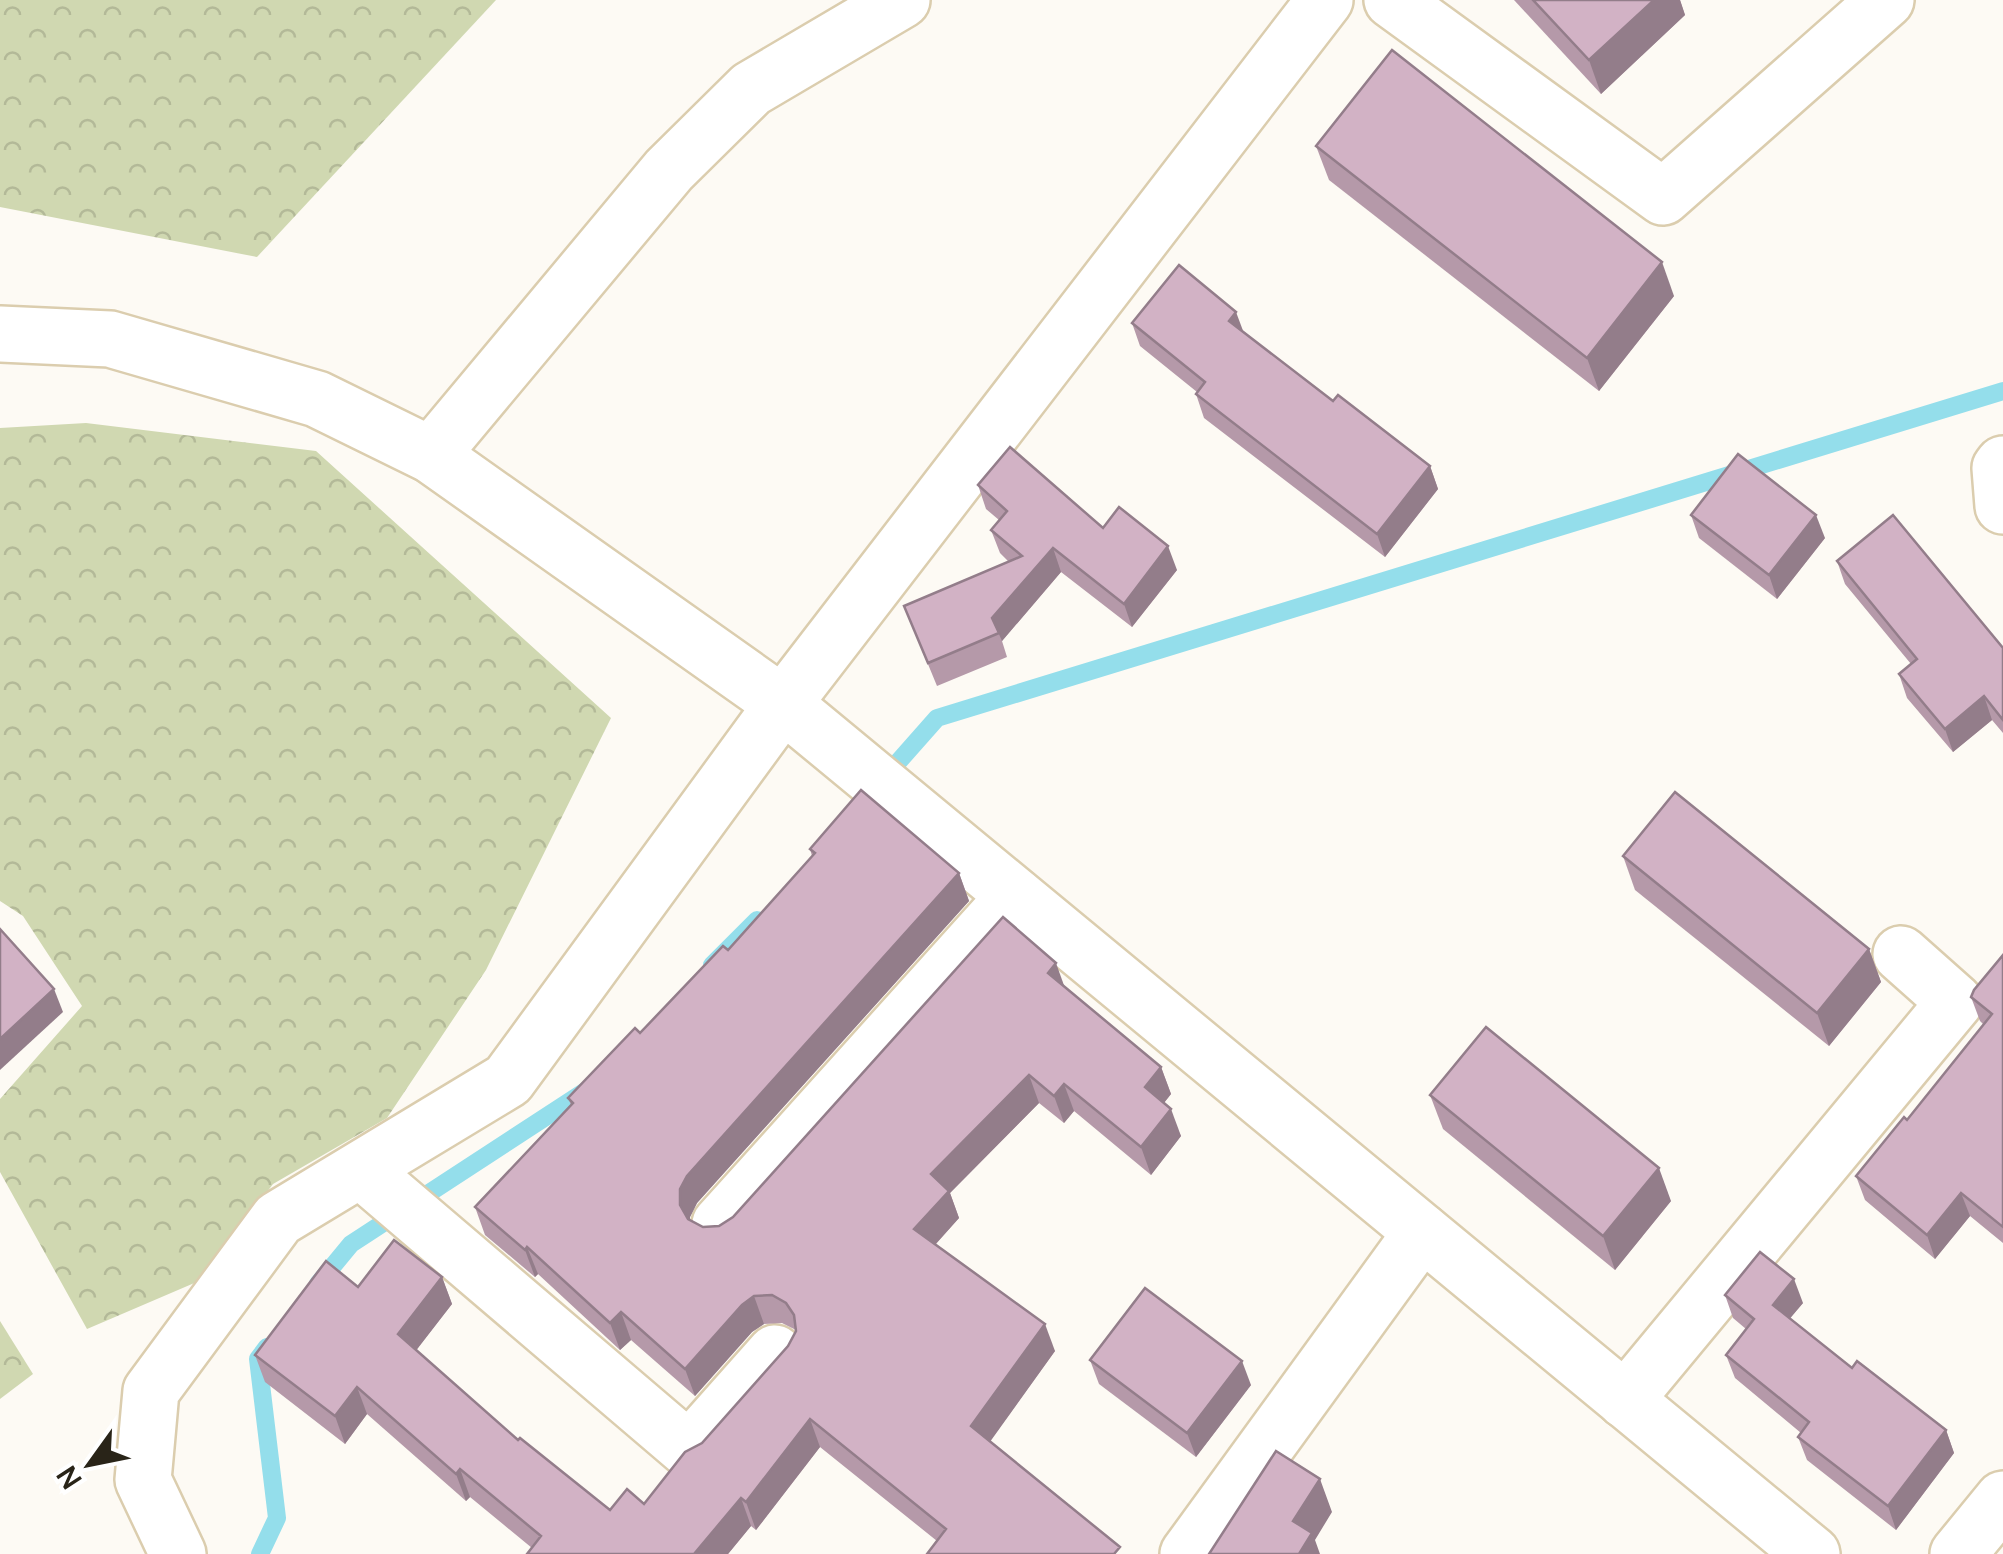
<svg xmlns="http://www.w3.org/2000/svg" width="2003" height="1554" viewBox="0 0 2003 1554" font-family="Manrope,sans-serif">
<style>
.forest{fill:url(#forest-crowns)}
.lines{fill:none;stroke-linecap:round;stroke-linejoin:round}
.stream{stroke:#94deeb;stroke-width:18}
.minor-casing{stroke:#dbcdae;stroke-width:60}
.minor{stroke:#fff;stroke-width:55}
.wall{fill:#b599a9}
.shaded-wall{fill:#937d8a}
.building{fill:#d2b2c5;stroke:#937d8a;stroke-width:2.5}
</style>
<defs>
<pattern id="forest-crowns" width="20" height="18" patternUnits="userSpaceOnUse" patternTransform="scale(2.5)"><rect width="20" height="18" fill="#d0d8b1"/><path d="M2 6a3 3 0 1 1 6 0M12 15a3 3 0 1 1 6 0" fill="none" stroke="#b3b998"/></pattern>
</defs>
<rect width="100%" height="100%" fill="#fdfaf4"/>
<g class="forest">
<polygon points="0,0 496,0 257,257 0,207"/>
<polygon points="86,423 316,451 611,718 486,970 387,1118 273,1184 199,1281 87,1329 0,1172 0,1099 82,1006 23,916 0,901 0,428"/>
<polygon points="0,1321 33,1374 0,1399"/>
</g>
<g class="lines">
<g class="stream">
<polyline points="884,778 937,718 2003,391"/>
<polyline points="712,965 757,920"/>
<polyline points="318,1284 351,1244 587,1090"/>
<polyline points="260,1554 277,1518 258,1359 267,1347"/>
</g>
<defs>
<g id="minor">
<polyline points="1392,0 1663,197 1886,0"/>
<polyline points="0,334 110,339 317,399 431,455 783,704 1812,1554"/>
<polyline points="431,455 669,170 751,89 902,0"/>
<polyline points="2003,464 2000,468 2003,506"/>
<polyline points="361,1170 689,1450 775,1353"/>
<polyline points="720,1224 1015,896"/>
<polyline points="1625,1400 1955,1002 1901,954"/>
<polyline points="178,1554 143,1480 151,1391 278,1219 508,1080 783,704 1325,0"/>
<polyline points="1188,1554 1422,1232"/>
<polyline points="1958,1554 2003,1499"/>
</g>
</defs>
<use href="#minor" class="minor-casing"/>
<use href="#minor" class="minor"/>
</g>
<g class="wall">
<polygon points="1514,0 1680,0 1685,15 1601,94"/>
<polygon points="1316,146 1674,296 1599,391 1329,180"/>
<polygon points="1132,323 1244,332 1333,401 1430,466 1438,489 1385,557 1204,418 1196,394 1197,392 1140,346"/>
<polygon points="978,485 1103,528 1177,570 1132,627 1061,572 1002,641 1007,657 937,686 904,606 1009,562 1000,553 991,530 999,520 986,509"/>
<polygon points="1691,515 1825,538 1777,599 1699,538"/>
<polygon points="1837,561 2003,648 2003,733 1992,720 1953,752 1907,698 1899,674 1911,664 1845,584"/>
<polygon points="810,849 959,873 969,901 697,1203 690,1217 690,1220 703,1227 719,1226 733,1217 1065,987 1161,1067 1171,1094 1164,1103 1181,1136 1151,1175 1074,1111 1064,1123 1039,1103 950,1193 959,1218 935,1245 1055,1351 990,1441 1120,1547 937,1541 820,1447 756,1530 751,1526 728,1554 527,1554 532,1548 470,1497 466,1501 367,1414 345,1444 265,1382 255,1355 358,1287 442,1277 452,1304 416,1350 518,1440 610,1510 644,1504 702,1443 788,1346 796,1330 782,1323 764,1324 752,1332 695,1396 631,1340 620,1350 538,1274 535,1277 485,1235 475,1207 571,1105 568,1098 728,950 812,856"/>
<polygon points="1623,856 1869,949 1881,982 1829,1046 1635,890"/>
<polygon points="2003,955 2003,1243 1970,1216 1935,1259 1865,1200 1856,1176 1907,1120 1984,1025 1980,1021 1971,997"/>
<polygon points="1430,1095 1671,1201 1615,1270 1443,1129"/>
<polygon points="1725,1295 1803,1303 1790,1318 1852,1368 1946,1430 1954,1453 1896,1530 1807,1460 1798,1437 1801,1433 1735,1378 1726,1355 1746,1329 1733,1318"/>
<polygon points="1090,1360 1251,1385 1196,1457 1099,1384"/>
</g>
<g class="shaded-wall">
<polygon points="1654,0 1680,0 1685,15 1601,94 1589,60"/>
<polygon points="1662,262 1674,296 1599,391 1587,358"/>
<polygon points="1236,312 1245,336 1229,321"/>
<polygon points="1430,466 1438,489 1385,557 1377,534"/>
<polygon points="1816,515 1825,538 1777,599 1769,575"/>
<polygon points="1168,546 1177,570 1132,627 1124,604"/>
<polygon points="1053,548 1061,572 1002,641 992,618"/>
<polygon points="1984,696 1992,720 1953,752 1945,729"/>
<polygon points="959,873 969,901 697,1203 690,1217 690,1233 680,1205 680,1189 687,1176"/>
<polygon points="1869,949 1881,982 1829,1046 1817,1013"/>
<polygon points="1056,963 1066,991 1048,973"/>
<polygon points="54,989 63,1012 0,1070 0,1039"/>
<polygon points="1161,1067 1171,1094 1155,1114 1145,1087"/>
<polygon points="1029,1075 1039,1103 950,1193 959,1218 924,1257 914,1229 931,1174"/>
<polygon points="1064,1084 1074,1111 1064,1123 1054,1096"/>
<polygon points="1171,1109 1181,1136 1151,1175 1141,1147"/>
<polygon points="1659,1168 1671,1201 1615,1270 1603,1236"/>
<polygon points="1961,1193 1970,1216 1935,1259 1927,1235"/>
<polygon points="527,1247 538,1274 535,1277 525,1250"/>
<polygon points="442,1277 452,1304 408,1361 398,1334"/>
<polygon points="1794,1279 1803,1303 1782,1328 1773,1305"/>
<polygon points="754,1296 764,1324 752,1332 695,1396 685,1369 742,1305"/>
<polygon points="621,1312 631,1340 620,1350 610,1323"/>
<polygon points="1045,1324 1055,1351 982,1453 971,1426"/>
<polygon points="1242,1361 1251,1385 1196,1457 1187,1433"/>
<polygon points="357,1387 367,1414 345,1444 335,1416"/>
<polygon points="810,1419 820,1447 756,1530 746,1502"/>
<polygon points="1946,1430 1954,1453 1896,1530 1888,1506"/>
<polygon points="460,1469 470,1497 466,1501 456,1474"/>
<polygon points="1320,1479 1332,1512 1315,1540 1320,1554 1299,1554 1293,1521"/>
<polygon points="741,1498 751,1526 728,1554 694,1554"/>
</g>
<g class="building">
<polygon points="1533,0 1654,0 1589,60"/>
<polygon points="1392,50 1662,262 1587,358 1316,146"/>
<polygon points="1179,265 1236,312 1229,321 1333,401 1338,395 1430,466 1377,534 1196,394 1205,382 1132,323"/>
<polygon points="1010,447 1103,528 1119,507 1168,546 1124,604 1053,548 992,618 999,633 928,663 904,606 1022,556 991,530 1007,511 978,485"/>
<polygon points="1738,454 1816,515 1769,575 1691,515"/>
<polygon points="1893,515 2003,648 2003,720 1984,696 1945,729 1899,674 1917,659 1837,561"/>
<polygon points="861,790 959,873 687,1176 680,1189 680,1205 688,1219 703,1227 719,1226 733,1217 1003,917 1056,963 1048,973 1161,1067 1145,1087 1171,1109 1141,1147 1064,1084 1054,1096 1029,1075 931,1174 949,1191 914,1229 1045,1324 971,1426 1120,1547 1114,1554 927,1554 946,1529 810,1419 746,1502 741,1498 694,1554 527,1554 541,1536 460,1469 456,1474 357,1387 335,1416 255,1355 326,1261 358,1287 394,1240 442,1277 398,1334 518,1440 520,1438 610,1510 627,1489 644,1504 685,1452 702,1443 788,1346 796,1331 794,1315 786,1303 772,1295 754,1296 742,1305 685,1369 621,1312 610,1323 527,1247 525,1250 475,1207 573,1103 568,1098 635,1028 640,1033 723,946 728,950 815,853 810,849"/>
<polygon points="1675,792 1869,949 1817,1013 1623,856"/>
<polygon points="0,929 54,989 0,1039"/>
<polygon points="2003,955 2003,1227 1961,1193 1927,1235 1856,1176 1904,1117 1907,1120 1992,1014 1971,997 1974,990"/>
<polygon points="1486,1027 1659,1168 1603,1236 1430,1095"/>
<polygon points="1760,1252 1794,1279 1773,1305 1852,1368 1857,1361 1946,1430 1888,1506 1798,1437 1809,1422 1726,1355 1754,1319 1725,1295"/>
<polygon points="1145,1288 1242,1361 1187,1433 1090,1360"/>
<polygon points="1276,1451 1320,1479 1293,1521 1312,1533 1299,1554 1209,1554"/>
</g>
<g transform="translate(90 1464) rotate(237)" stroke="#ffffff" stroke-width="8" paint-order="stroke">
<path d="M0-8L18 38L0 25L-18 38Z" fill="#292418"/>
<text y="-15" font-size="28" font-weight="bold" text-anchor="middle" fill="#292418">N</text>
</g>
</svg>
